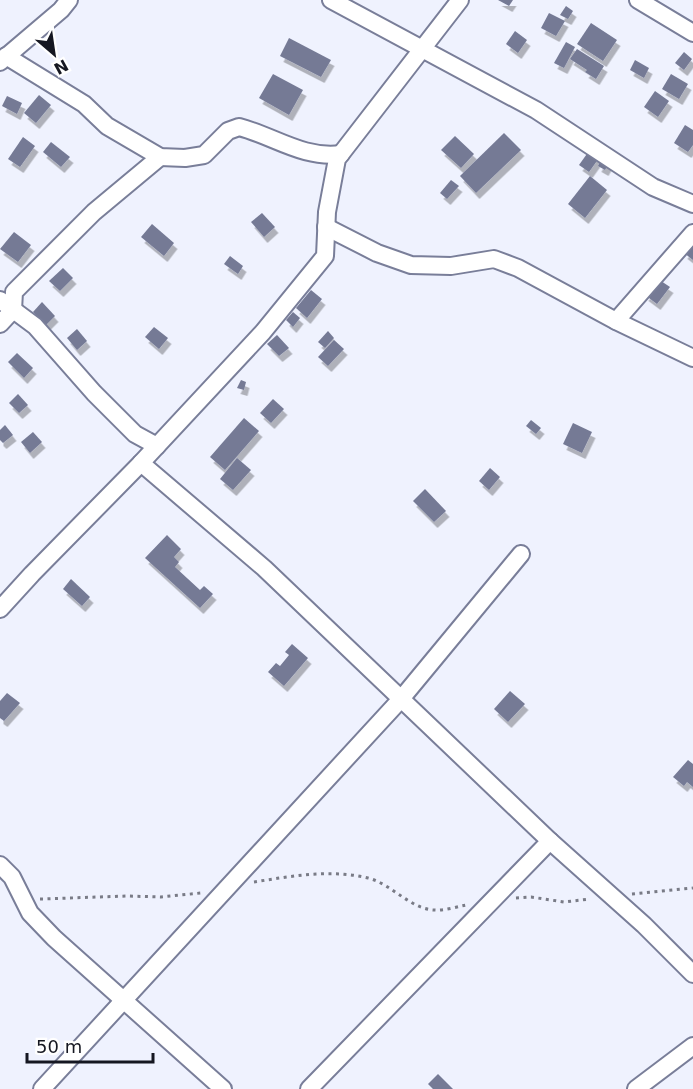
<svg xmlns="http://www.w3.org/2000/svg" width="693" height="1089" viewBox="0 0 693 1089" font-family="'DejaVu Sans',sans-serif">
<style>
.building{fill:#757a95;filter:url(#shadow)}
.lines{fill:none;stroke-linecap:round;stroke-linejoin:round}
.minor-casing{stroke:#797e99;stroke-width:20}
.path{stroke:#797b86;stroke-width:3;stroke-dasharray:3 4.5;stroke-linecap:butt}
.minor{stroke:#fff;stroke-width:16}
</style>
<defs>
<filter id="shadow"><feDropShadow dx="3.5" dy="6" stdDeviation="0" flood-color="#0004"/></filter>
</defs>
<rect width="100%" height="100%" fill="#eff2fe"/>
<g class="building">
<polygon points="498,0 513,0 509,6"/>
<polygon points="566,6 573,11 568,19 560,15"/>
<polygon points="549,13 565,21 556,36 541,28"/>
<polygon points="591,23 617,40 603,61 577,44"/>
<polygon points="515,31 527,40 518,53 506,44"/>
<polygon points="289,38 331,60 321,77 280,56"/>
<polygon points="566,42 575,47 564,68 554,63"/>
<polygon points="577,49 604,66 596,79 585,72 587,70 570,59"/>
<polygon points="684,52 692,59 684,70 675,63"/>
<polygon points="635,60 649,68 644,78 630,70"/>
<polygon points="273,74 303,90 289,115 259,98"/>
<polygon points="671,74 688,84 679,99 662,89"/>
<polygon points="655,91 669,101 658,117 644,107"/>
<polygon points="39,95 51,105 36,123 24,113"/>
<polygon points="7,96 22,103 17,114 2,106"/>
<polygon points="685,125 693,130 693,145 688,152 674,143"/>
<polygon points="504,133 521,150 476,193 460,176"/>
<polygon points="455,136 474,154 461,168 441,150"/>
<polygon points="23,137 35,146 20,167 8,159"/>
<polygon points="51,142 70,157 61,167 43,152"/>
<polygon points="589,151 599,158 589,172 579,165"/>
<polygon points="602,158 609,163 605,170 598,166"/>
<polygon points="590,176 607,190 585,218 568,204"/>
<polygon points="451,180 459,186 447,199 440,193"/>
<polygon points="262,213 275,227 264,237 251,222"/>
<polygon points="152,224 174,243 164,256 141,237"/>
<polygon points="14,232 31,245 18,262 0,249"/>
<polygon points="693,241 693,260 684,253"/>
<polygon points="230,256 243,266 238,274 224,264"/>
<polygon points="63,268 73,278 60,291 49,281"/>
<polygon points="658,279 670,287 657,304 645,295"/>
<polygon points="311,290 322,299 307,318 296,308"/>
<polygon points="42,302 55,316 46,325 33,312"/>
<polygon points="293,312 300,318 293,327 286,320"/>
<polygon points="154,327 168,338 159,349 145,337"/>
<polygon points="77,329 87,341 77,350 67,338"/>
<polygon points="328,331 334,338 325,348 318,342"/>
<polygon points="277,335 289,348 279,356 267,344"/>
<polygon points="334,340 344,349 328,366 318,357"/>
<polygon points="17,353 33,368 24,378 8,362"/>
<polygon points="241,380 246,382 244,390 237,388"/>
<polygon points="18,394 28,405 19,413 9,403"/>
<polygon points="273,399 284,409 271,423 260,413"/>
<polygon points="244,418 259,431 225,470 210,457"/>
<polygon points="531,420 541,428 536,434 526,426"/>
<polygon points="573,423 592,432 582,453 563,444"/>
<polygon points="5,425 13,435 3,443 0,440 0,430"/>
<polygon points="33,432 42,442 30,453 21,442"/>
<polygon points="237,458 251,470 233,490 220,479"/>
<polygon points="490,468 500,477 489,490 479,481"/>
<polygon points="425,489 446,511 434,522 413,501"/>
<polygon points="167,535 181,549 174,557 179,562 175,567 200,590 204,586 213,594 200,608 145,558"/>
<polygon points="71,579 90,597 82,606 63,589"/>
<polygon points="292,644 308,658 284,686 268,672 276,663 280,666 289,655 285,652"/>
<polygon points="510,691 525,704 508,722 494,709"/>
<polygon points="7,693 20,703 4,721 0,718 0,701"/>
<polygon points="688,760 693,764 693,787 687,782 684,786 673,777"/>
<polygon points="438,1074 453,1089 433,1089 428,1084"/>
</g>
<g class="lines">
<defs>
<g id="minor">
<polyline points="331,0 536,110 653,187 693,204"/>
<polyline points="638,0 693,33"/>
<path d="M6,56L84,104L107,126L160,157L185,158L204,155L228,131L239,127C274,136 303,159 341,154"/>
<polyline points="0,62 61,10 69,0"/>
<polyline points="326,227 377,253 411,265 451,266 494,259 518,268 616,321 693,358"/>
<polyline points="0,300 35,326 94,393 135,434 157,446"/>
<polyline points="616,321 693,233"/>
<polyline points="0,324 13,310 14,292 94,212 160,157"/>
<polyline points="141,463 264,568 550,841 644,925 693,974"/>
<polyline points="0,609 32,574 141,463 263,332 325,256 327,212 337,159 460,0"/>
<polyline points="0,865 12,877 30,913 54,938 223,1089"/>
<polyline points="42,1089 401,699 521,554"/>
<polyline points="309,1089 550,841"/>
<polyline points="636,1089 693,1046"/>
</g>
</defs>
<use href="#minor" class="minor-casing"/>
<g class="path">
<path d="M254,882C292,876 331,869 368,878C392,884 410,909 434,910C443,911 456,907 466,905"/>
<polyline points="632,894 693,888"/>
<polyline points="516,898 531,897 564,902 590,899"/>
<polyline points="40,899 128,896 161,897 201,893"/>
</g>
<use href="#minor" class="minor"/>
</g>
<g transform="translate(54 54) rotate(151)" stroke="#ffffff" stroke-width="4.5" paint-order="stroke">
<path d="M0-4.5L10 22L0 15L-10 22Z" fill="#151721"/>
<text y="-9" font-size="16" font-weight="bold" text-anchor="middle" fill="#151721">N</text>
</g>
<path d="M27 1053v9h126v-9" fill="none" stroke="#151721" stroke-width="3"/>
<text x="36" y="1053" font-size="18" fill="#151721" stroke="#ffffff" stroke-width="4.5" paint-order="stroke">50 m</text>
</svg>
